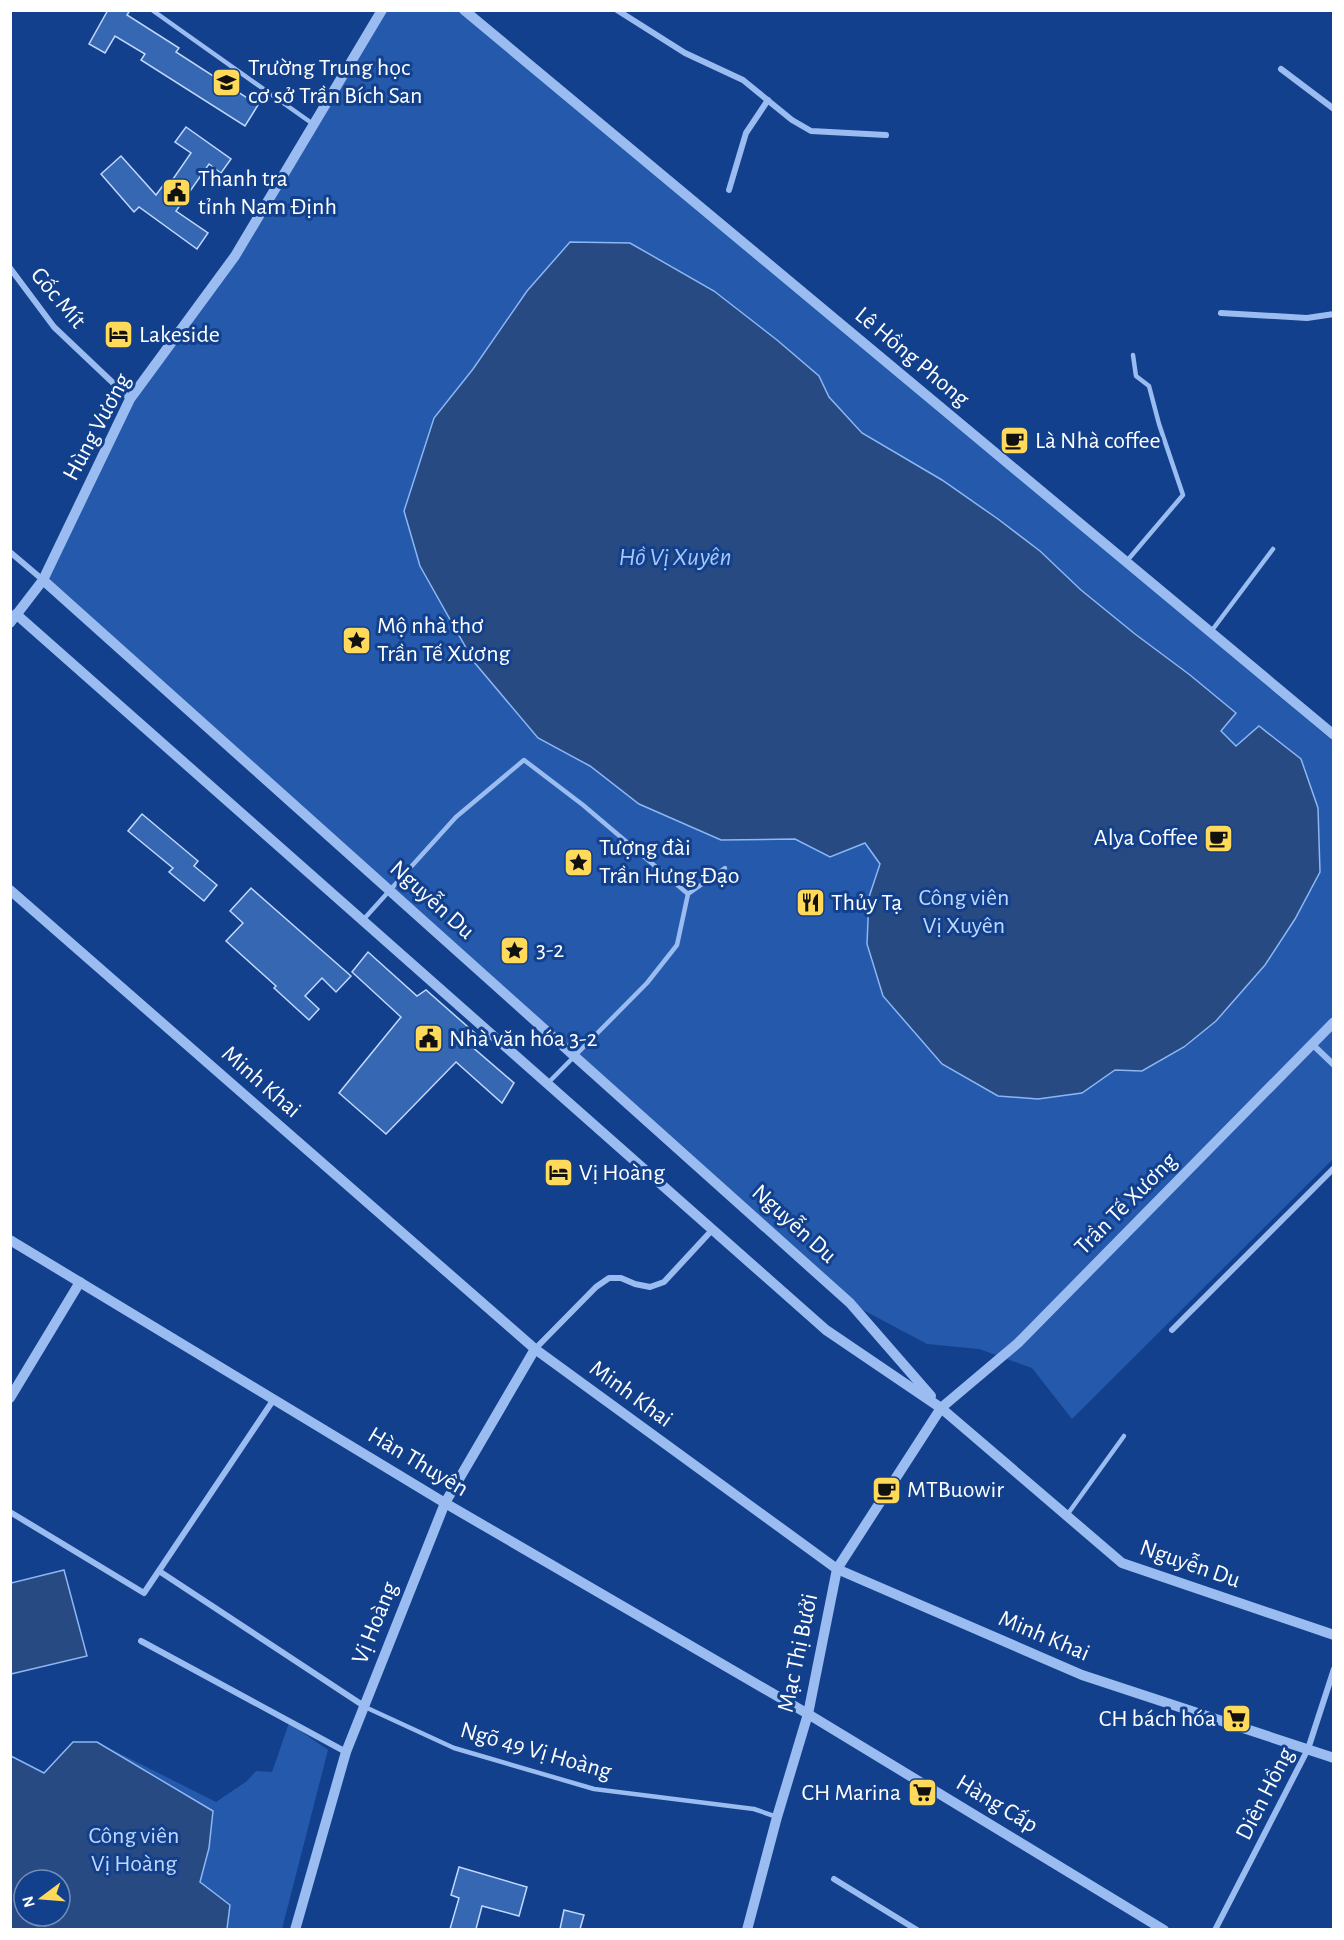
<svg xmlns="http://www.w3.org/2000/svg" width="1344" height="1940" viewBox="0 0 1344 1940" font-family="'Alegreya Sans',sans-serif">
<style>
.green{fill:#2459ab;fill-rule:evenodd}
.water{fill:#274a82;stroke:#8cb6f4;stroke-width:1.5;fill-rule:evenodd}
.building{fill:#3667b3;stroke:#c1d8fc;stroke-width:1.5}
.lines{fill:none;stroke-linecap:round;stroke-linejoin:round}
.service{stroke:#9abcf1;stroke-width:4.5}
.minor{stroke:#9abcf1;stroke-width:6}
.tertiary{stroke:#9abcf1;stroke-width:10}
.labels{text-anchor:middle;dominant-baseline:central;stroke-width:6;stroke-linejoin:round;paint-order:stroke}
.poi-label{font-size:24px;fill:#fff;stroke:#12408c;text-anchor:start}
.street-label{font-size:24px;fill:#fff;stroke:#12408c}
.park-label{font-size:24px;fill:#c1d8fc;stroke:#12408c}
.water-label{font-size:26px;font-style:italic;fill:#a6c7f8;stroke:#12408c}
</style>
<rect width="100%" height="100%" fill="#12408c"/>
<g class="green">
<polygon points="382,11 463,11 1333,741 1333,1159 1072,1419 1032,1368 979,1349 927,1344 850,1303 43,580 130,399 235,256"/>
<path d="M289,1723L328,1750L282,1929H11L10,1756L44,1773L73,1742H97L216,1802L247,1781L256,1771L272,1772ZM24,1880H60V1916H24Z"/>
</g>
<g class="water">
<polygon points="570,242 630,243 714,291 777,340 819,376 829,397 862,433 942,480 998,519 1040,551 1081,590 1135,634 1190,675 1236,713 1221,731 1236,746 1259,726 1301,759 1318,808 1320,872 1295,919 1265,965 1216,1021 1184,1047 1142,1071 1115,1070 1082,1093 1038,1099 998,1096 942,1064 883,996 867,944 869,897 880,864 865,843 830,857 795,839 721,840 639,804 590,766 538,738 474,662 420,566 404,511 434,418 473,369 527,291"/>
<polygon points="64,1570 87,1656 11,1674 11,1583"/>
<path d="M73,1742H97L213,1811L209,1848L200,1882L230,1905L227,1929H11V1756L44,1773ZM24,1880H60V1916H24Z"/>
</g>
<g class="building">
<polygon points="108,10 130,10 127,15 179,48 176,52 258,105 245,126 141,60 145,54 115,36 105,53 89,44"/>
<polygon points="186,127 231,159 221,173 209,164 176,211 208,233 197,249 139,207 134,212 101,174 121,156 156,195 167,180 171,182 191,153 175,142"/>
<polygon points="142,814 198,861 194,866 217,885 204,901 169,872 173,868 128,831"/>
<polygon points="251,888 351,976 336,992 322,978 305,996 319,1009 309,1020 274,988 276,986 226,941 243,923 230,911"/>
<polygon points="368,952 417,996 426,990 476,1034 470,1045 514,1083 502,1103 456,1062 386,1134 339,1093 401,1017 352,972"/>
<polygon points="459,1867 527,1887 519,1916 482,1906 476,1929 450,1929 459,1898 451,1895"/>
<polygon points="564,1910 584,1915 580,1929 560,1929"/>
</g>
<g class="lines">
<g class="service">
<polyline points="152,10 313,124"/>
<polyline points="1126,562 1183,495 1159,424 1149,386 1136,376 1133,355"/>
<polyline points="1210,633 1273,549"/>
<polyline points="688,894 725,868"/>
<polyline points="363,920 456,817 524,760 583,805 688,894 677,945 647,983 548,1083"/>
<polyline points="1067,1515 1124,1436"/>
<polyline points="365,1707 454,1748 594,1789 754,1809 777,1817"/>
</g>
<g class="minor">
<polyline points="617,10 685,53 743,80 792,120 811,131 886,135"/>
<polyline points="1281,69 1334,109"/>
<polyline points="729,190 746,133 768,100"/>
<polyline points="10,268 54,327 130,399"/>
<polyline points="1221,313 1307,318 1334,314"/>
<polyline points="10,552 43,580"/>
<polyline points="1312,1044 1334,1065"/>
<polyline points="1172,1330 1334,1168"/>
<polyline points="535,1349 596,1287 609,1278 621,1278 635,1284 650,1287 664,1282 713,1229"/>
<polyline points="10,1512 144,1593 274,1399"/>
<polyline points="159,1571 364,1706"/>
<polyline points="141,1641 346,1752"/>
<polyline points="834,1879 917,1930"/>
<polyline points="1215,1930 1308,1749 1334,1669"/>
</g>
<g class="tertiary">
<polyline points="464,10 1334,735"/>
<polyline points="43,580 850,1303 931,1396"/>
<polyline points="16,614 826,1330 941,1408 1122,1563 1334,1635"/>
<polyline points="10,623 43,580 130,399 235,256 382,10"/>
<polyline points="10,890 535,1349 837,1569 1082,1675 1334,1758"/>
<polyline points="10,1240 445,1503 808,1714 1164,1930"/>
<polyline points="10,1398 80,1282"/>
<polyline points="295,1930 346,1752 445,1503 535,1349"/>
<polyline points="747,1930 777,1817 808,1714 837,1569 941,1408 1018,1343 1334,1022"/>
</g>
</g>
<defs>
<symbol id="school-square" viewBox="-11 -11 22 22"><rect x="-9" y="-9" width="18" height="18" rx="4" fill="#ffd95a" stroke="#12408c"/><path d="M0-5L7-2L0 1L-7-2ZM-4 1L0 2.5L4 1V4Q0 6-4 4Z" fill="#111"/></symbol>
<symbol id="civic-square" viewBox="-11 -11 22 22"><rect x="-9" y="-9" width="18" height="18" rx="4" fill="#ffd95a" stroke="#12408c"/><path d="M-.6-6.5H3V-4.5H.6V-3L4-1V1h2V6H-6V1h2V-1L-.6-3ZM-1.2 2.5V6h2.4V2.5Z" fill="#111"/></symbol>
<symbol id="hotel-square" viewBox="-11 -11 22 22"><rect x="-9" y="-9" width="18" height="18" rx="4" fill="#ffd95a" stroke="#12408c"/><path d="M-6-4.5h1.5V1H6V5H4.5V3h-9V5H-6ZM-4 0a1.8 1.8 0 1 1 3.6 0ZM.5 0V-2.5h3Q6-2.5 6 0Z" fill="#111"/></symbol>
<symbol id="cafe-square" viewBox="-11 -11 22 22"><rect x="-9" y="-9" width="18" height="18" rx="4" fill="#ffd95a" stroke="#12408c"/><path d="M-5.5-4.5H6V0H3Q3 3.5 0 3.5H-2.5Q-5.5 3.5-5.5 0ZM3-3.2v2h1.7v-2ZM-6 4.5H4V6H-6Z" fill="#111"/></symbol>
<symbol id="sight-square" viewBox="-11 -11 22 22"><rect x="-9" y="-9" width="18" height="18" rx="4" fill="#ffd95a" stroke="#12408c"/><path d="M0-6L1.8-2.2L6-1.7L2.9 1.2L3.7 5.4L0 3.3L-3.7 5.4L-2.9 1.2L-6-1.7L-1.8-2.2Z" fill="#111"/></symbol>
<symbol id="restaurant-square" viewBox="-11 -11 22 22"><rect x="-9" y="-9" width="18" height="18" rx="4" fill="#ffd95a" stroke="#12408c"/><path d="M-5-6h1v4h1v-4h1v4h1v-4h1v5L-1.5 .5V6h-2V.5L-5-1ZM5-6V6H3V1.5H1.5Q1.5-4 5-6Z" fill="#111"/></symbol>
<symbol id="supermarket-square" viewBox="-11 -11 22 22"><rect x="-9" y="-9" width="18" height="18" rx="4" fill="#ffd95a" stroke="#12408c"/><path d="M-6-5.5h2.5l.6 2H6L4.5 2H-2.5L-4.4-4H-6ZM-1.5 3.2a1.3 1.3 0 1 0 .1 0ZM3 3.2a1.3 1.3 0 1 0 .1 0Z" fill="#111"/></symbol>
</defs>
<g fill-rule="evenodd">
<use href="#school-square" x="210" y="66" width="33" height="33"/>
<use href="#civic-square" x="160" y="176" width="33" height="33"/>
<use href="#hotel-square" x="102" y="318" width="33" height="33"/>
<use href="#cafe-square" x="998" y="424" width="33" height="33"/>
<use href="#sight-square" x="340" y="624" width="33" height="33"/>
<use href="#cafe-square" x="1202" y="822" width="33" height="33"/>
<use href="#sight-square" x="562" y="846" width="33" height="33"/>
<use href="#restaurant-square" x="794" y="886" width="33" height="33"/>
<use href="#sight-square" x="498" y="934" width="33" height="33"/>
<use href="#civic-square" x="412" y="1022" width="33" height="33"/>
<use href="#hotel-square" x="542" y="1156" width="33" height="33"/>
<use href="#cafe-square" x="870" y="1474" width="33" height="33"/>
<use href="#supermarket-square" x="1220" y="1702" width="33" height="33"/>
<use href="#supermarket-square" x="906" y="1776" width="33" height="33"/>
</g>
<g class="labels">
<g class="poi-label">
<text x="248" y="68">Trường Trung học<tspan x="248" dy="28">cơ sở Trần Bích San</tspan></text>
<text x="198" y="179">Thanh tra<tspan x="198" dy="28">tỉnh Nam Định</tspan></text>
<text x="139" y="335">Lakeside</text>
<text x="1035" y="441">Là Nhà coffee</text>
<text x="377" y="626">Mộ nhà thơ<tspan x="377" dy="28">Trần Tế Xương</tspan></text>
<text x="1198" y="838" text-anchor="end">Alya Coffee</text>
<text x="599" y="848">Tượng đài<tspan x="599" dy="28">Trần Hưng Đạo</tspan></text>
<text x="831" y="903">Thủy Tạ</text>
<text x="536" y="950">3-2</text>
<text x="449" y="1039">Nhà văn hóa 3-2</text>
<text x="579" y="1173">Vị Hoàng</text>
<text x="907" y="1490">MTBuowir</text>
<text x="1216" y="1719" text-anchor="end">CH bách hóa</text>
<text x="901" y="1793" text-anchor="end">CH Marina</text>
</g>
<g class="street-label">
<text transform="translate(58 298) rotate(50)">Gốc Mít</text>
<text transform="translate(912 357) rotate(40)">Lê Hồng Phong</text>
<text transform="translate(97 427) rotate(-62)">Hùng Vương</text>
<text transform="translate(432 900) rotate(42)">Nguyễn Du</text>
<text transform="translate(261 1082) rotate(41)">Minh Khai</text>
<text transform="translate(1126 1204) rotate(-45)">Trần Tế Xương</text>
<text transform="translate(794 1224) rotate(42)">Nguyễn Du</text>
<text transform="translate(631 1394) rotate(36)">Minh Khai</text>
<text transform="translate(418 1462) rotate(31)">Hàn Thuyên</text>
<text transform="translate(1190 1564) rotate(19)">Nguyễn Du</text>
<text transform="translate(375 1623) rotate(-68)">Vị Hoàng</text>
<text transform="translate(1044 1636) rotate(23)">Minh Khai</text>
<text transform="translate(798 1653) rotate(-78)">Mạc Thị Bưởi</text>
<text transform="translate(536 1751) rotate(16)">Ngõ 49 Vị Hoàng</text>
<text transform="translate(1265 1794) rotate(-63)">Diên Hồng</text>
<text transform="translate(997 1804) rotate(31)">Hàng Cấp</text>
</g>
<g class="park-label">
<text x="964" y="898">Công viên<tspan x="964" dy="28">Vị Xuyên</tspan></text>
<text x="134" y="1836">Công viên<tspan x="134" dy="28">Vị Hoàng</tspan></text>
</g>
<g class="water-label">
<text x="675" y="557">Hồ Vị Xuyên</text>
</g>
</g>
<rect width="1344" height="1940" fill="none" stroke="#ffffff" stroke-width="24"/>
<g transform="translate(42 1898) rotate(254)"><circle r="28" fill="#12408c" stroke="#718cba" stroke-width="1.5"/>
<path d="M0-4.5L10 22L0 15L-10 22Z" fill="#ffd95a"/>
<text y="-9" font-size="16" font-weight="bold" text-anchor="middle" fill="#ffffff">N</text>
</g>
</svg>
